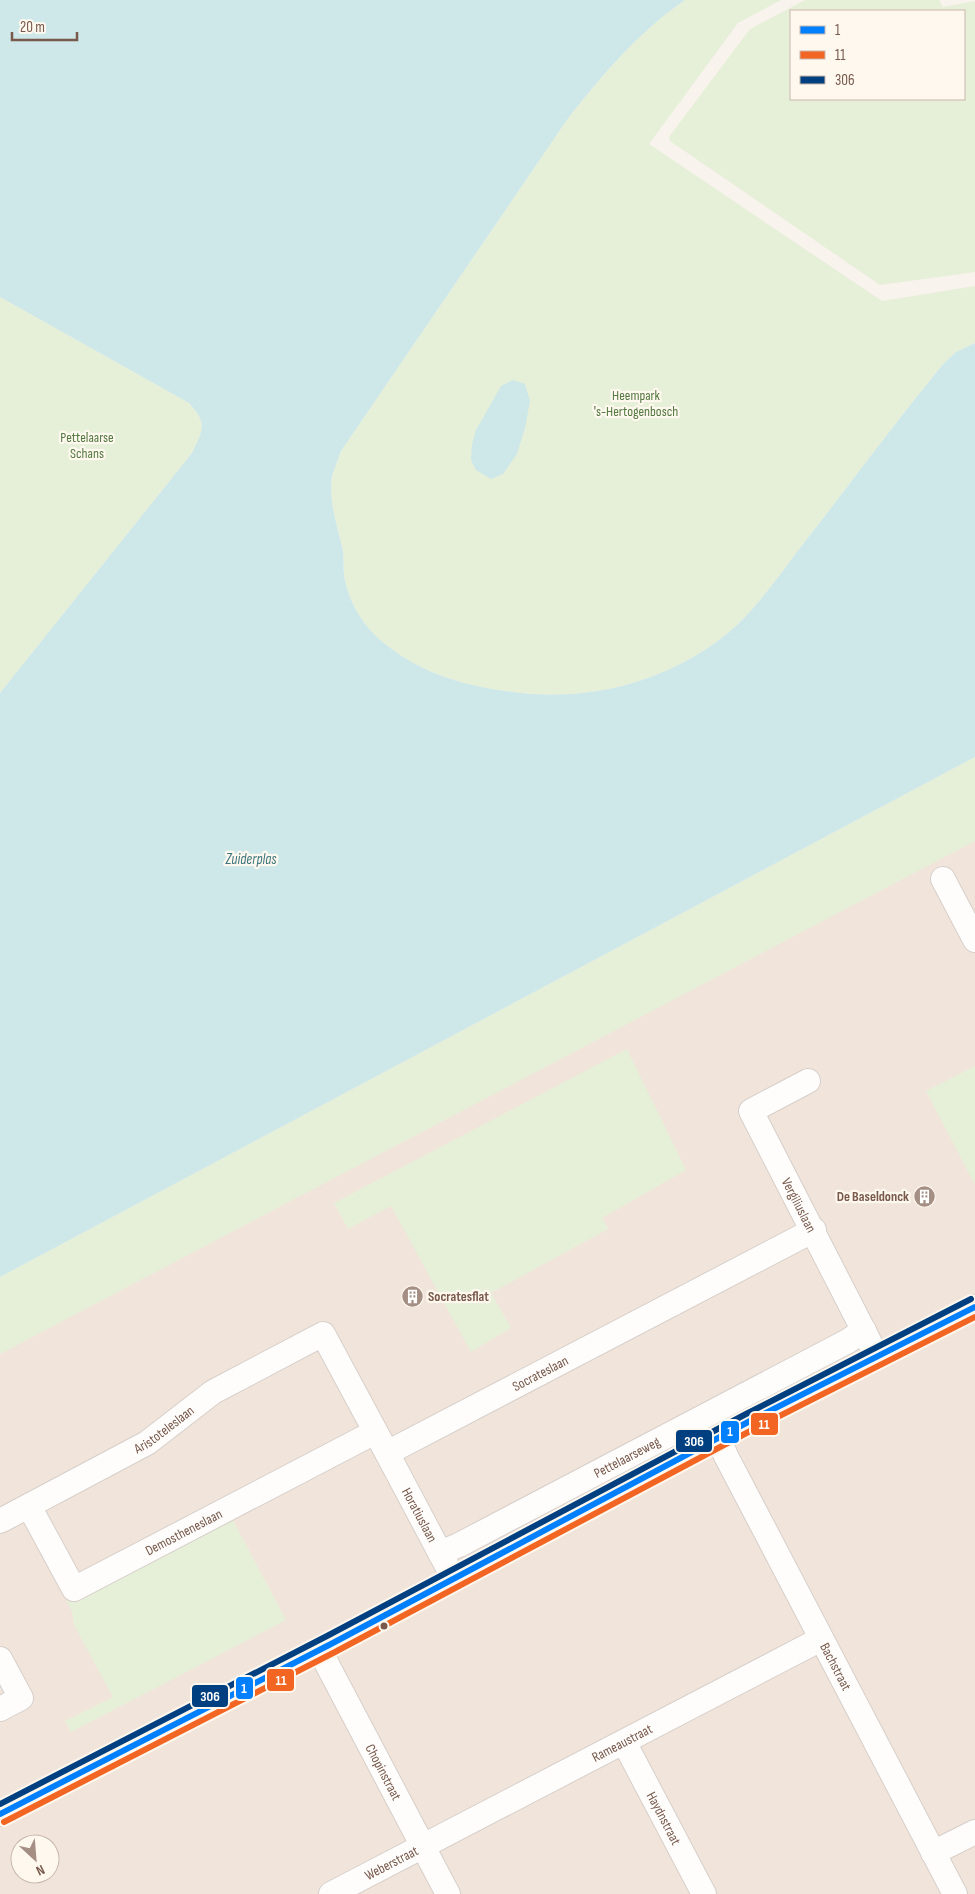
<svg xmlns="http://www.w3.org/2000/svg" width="975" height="1894" viewBox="0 0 975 1894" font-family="'Sofia Sans Condensed',sans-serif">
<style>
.residential{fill:#f1e5db;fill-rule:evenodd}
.green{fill:#e6efd8;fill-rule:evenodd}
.water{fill:#cee8e9}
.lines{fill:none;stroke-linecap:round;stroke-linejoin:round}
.minor-casing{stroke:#d7cfca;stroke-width:26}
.minor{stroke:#fefdfc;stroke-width:24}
.bus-1-casing{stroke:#fff8ef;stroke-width:10}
.bus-2-casing{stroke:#fff8ef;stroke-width:10}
.bus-3-casing{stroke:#fff8ef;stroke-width:10}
.bus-1{stroke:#0080ff;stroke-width:6}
.bus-2{stroke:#f26522;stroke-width:6}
.bus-3{stroke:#004080;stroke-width:6}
.bus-dot{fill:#78594b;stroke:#fff8ef;stroke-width:2}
.labels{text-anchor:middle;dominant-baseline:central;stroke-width:4.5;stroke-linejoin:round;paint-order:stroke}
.park-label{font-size:14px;fill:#537840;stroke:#fff8ef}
.poi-label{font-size:14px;font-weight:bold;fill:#78594b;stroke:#fff8ef;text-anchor:end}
.street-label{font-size:14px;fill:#78594b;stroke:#fff8ef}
.water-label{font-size:15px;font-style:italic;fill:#3e767d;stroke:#fff8ef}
.line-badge{stroke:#fff8ef;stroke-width:2}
.badge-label{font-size:14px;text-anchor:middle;font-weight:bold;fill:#fff}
</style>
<rect width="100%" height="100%" fill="#f8f3ed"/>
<path class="residential" d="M975,810V1894H0V1331ZM20,1844H50V1874H20Z"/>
<g class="green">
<path d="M685,0H781L738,23L649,144L882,301L975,286V343L956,352L944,363C897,420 853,480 807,539C781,572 756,611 723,637C663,683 588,702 513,692C463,686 416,672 378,638C360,621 347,598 344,574C343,566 344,558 343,551C338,527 328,501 332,478C334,469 338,460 341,451L569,117C603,74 640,31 685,0Z"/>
<path d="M805,0H939L943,7L975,1V272L880,285L670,141L669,137L750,29ZM791,11H964V99H791Z"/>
<path d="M0,297L189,403C208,424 203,429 192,453L0,693Z"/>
<polygon points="975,757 975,841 0,1354 0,1277"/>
<polygon points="627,1049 686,1170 602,1218 608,1229 491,1293 511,1328 471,1352 391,1206 348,1229 334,1203"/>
<polygon points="975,1066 975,1185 926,1091"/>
<polygon points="228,1511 286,1620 71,1732 65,1721 113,1697 74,1625 72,1611 66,1600"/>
</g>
<g class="water">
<path d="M0,0H685C640,31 603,74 569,117L341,451C338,460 334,469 332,477C328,501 338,528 343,551C344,558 343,566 344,574C347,598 360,621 378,638C416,672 463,686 513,692C588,702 663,683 723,637C756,611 781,572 807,539C853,480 897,420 944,363L956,352L975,343V757L0,1277V693L192,453C203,429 208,424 189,403L0,297Z"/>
<polygon points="513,380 525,384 530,401 525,428 517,454 503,474 491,479 476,470 471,460 472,444 476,430 501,386"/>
</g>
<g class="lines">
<defs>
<g id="minor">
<polyline points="943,879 975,940"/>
<path id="s1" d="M808,1081L751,1111L870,1343"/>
<path id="s2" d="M718,1437L726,1456L955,1894"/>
<path id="s3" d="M387,1453L447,1566"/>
<path id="s4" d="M29,1506L74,1589L375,1432"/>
<path id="s5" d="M0,1521L147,1443L213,1392L323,1334L387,1453L814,1230"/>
<path id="s6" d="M440,1553L459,1545L848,1341L864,1330"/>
<path id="s7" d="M319,1649L448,1894"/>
<polyline points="0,1659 21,1698 0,1709"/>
<path id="s8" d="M624,1742L704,1894"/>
<path d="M0,1814C125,1747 253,1686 378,1619C575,1512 774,1407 975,1307"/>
<polyline points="933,1853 975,1832"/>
<path id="s9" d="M331,1894L821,1639"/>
</g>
</defs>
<use href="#minor" class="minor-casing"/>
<use href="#minor" class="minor"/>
<defs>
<polyline id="bus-1" points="0,1814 331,1644 750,1421 975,1307"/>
<polyline id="bus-2" points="4,1822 335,1652 754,1429 975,1317"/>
<polyline id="bus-3" points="0,1804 327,1636 746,1414 971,1299"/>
</defs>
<use href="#bus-1" class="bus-1-casing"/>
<use href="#bus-2" class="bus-2-casing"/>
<use href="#bus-3" class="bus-3-casing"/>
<use href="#bus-1" class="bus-1"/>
<use href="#bus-2" class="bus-2"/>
<use href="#bus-3" class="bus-3"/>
</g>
<defs>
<symbol id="building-disc" viewBox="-11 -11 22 22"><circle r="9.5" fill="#a58f84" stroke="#fff8ef"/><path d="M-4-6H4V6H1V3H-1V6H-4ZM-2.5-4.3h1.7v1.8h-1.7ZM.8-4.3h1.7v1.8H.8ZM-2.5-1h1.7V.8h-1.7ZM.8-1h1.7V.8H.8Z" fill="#fff"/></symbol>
</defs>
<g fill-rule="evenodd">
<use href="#building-disc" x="912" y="1184" width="25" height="25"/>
<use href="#building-disc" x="400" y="1284" width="25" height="25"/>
</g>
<circle class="bus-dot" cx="384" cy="1626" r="4.5"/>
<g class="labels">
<g class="park-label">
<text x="636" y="395">Heempark<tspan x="636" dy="16">'s-Hertogenbosch</tspan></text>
<text x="87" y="437">Pettelaarse<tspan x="87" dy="16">Schans</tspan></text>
</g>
<g class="poi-label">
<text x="909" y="1196">De Baseldonck</text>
<text x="428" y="1296" text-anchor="start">Socratesflat</text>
</g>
<g class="street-label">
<text stroke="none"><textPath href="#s1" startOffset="170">Vergiliuslaan</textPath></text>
<text stroke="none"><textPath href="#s5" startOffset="682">Socrateslaan</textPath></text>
<text stroke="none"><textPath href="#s5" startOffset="188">Aristoteleslaan</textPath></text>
<text stroke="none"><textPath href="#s6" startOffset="210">Pettelaarseweg</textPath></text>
<text stroke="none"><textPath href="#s3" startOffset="70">Horatiuslaan</textPath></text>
<text stroke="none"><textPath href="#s4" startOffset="218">Demostheneslaan</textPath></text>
<text stroke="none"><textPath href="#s2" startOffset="258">Bachstraat</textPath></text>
<text stroke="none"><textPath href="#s9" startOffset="328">Rameaustraat</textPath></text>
<text stroke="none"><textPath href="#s7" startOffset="139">Chopinstraat</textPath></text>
<text stroke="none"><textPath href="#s8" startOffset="86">Haydnstraat</textPath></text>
<text stroke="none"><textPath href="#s9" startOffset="68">Weberstraat</textPath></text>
</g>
<g class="water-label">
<text x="251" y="859">Zuiderplas</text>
</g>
</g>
<g class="line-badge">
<rect x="750" y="1412" width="29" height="24" rx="5" fill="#f26522"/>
<rect x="720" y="1420" width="20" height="24" rx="5" fill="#0080ff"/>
<rect x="675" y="1429" width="38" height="24" rx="5" fill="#004080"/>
<rect x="266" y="1668" width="29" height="24" rx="5" fill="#f26522"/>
<rect x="235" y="1676" width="19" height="24" rx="5" fill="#0080ff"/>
<rect x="191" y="1684" width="38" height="24" rx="5" fill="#004080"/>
</g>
<g class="badge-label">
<text x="764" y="1429">11</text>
<text x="730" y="1436">1</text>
<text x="694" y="1446">306</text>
<text x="281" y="1685">11</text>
<text x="244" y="1693">1</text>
<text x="210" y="1701">306</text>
</g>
<rect x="790" y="10" width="175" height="90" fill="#fff8ef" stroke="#c9b8ad"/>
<rect x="800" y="26" width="25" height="8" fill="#0080ff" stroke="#c9b8ad"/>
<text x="835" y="35" font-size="15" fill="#78594b">1</text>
<rect x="800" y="51" width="25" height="8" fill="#f26522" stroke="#c9b8ad"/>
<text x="835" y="60" font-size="15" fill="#78594b">11</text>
<rect x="800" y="76" width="25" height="8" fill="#004080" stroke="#c9b8ad"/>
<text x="835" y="85" font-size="15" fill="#78594b">306</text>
<g transform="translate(35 1859) rotate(154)"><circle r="24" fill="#fff8ef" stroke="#c9b8ad"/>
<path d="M0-4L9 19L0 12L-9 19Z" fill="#a58f84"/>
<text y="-8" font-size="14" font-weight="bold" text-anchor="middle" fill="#78594b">N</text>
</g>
<path d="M12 32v8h65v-8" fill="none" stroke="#78594b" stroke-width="2.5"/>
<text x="20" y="32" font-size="15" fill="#78594b" stroke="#fff8ef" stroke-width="4" paint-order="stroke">20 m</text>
</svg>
